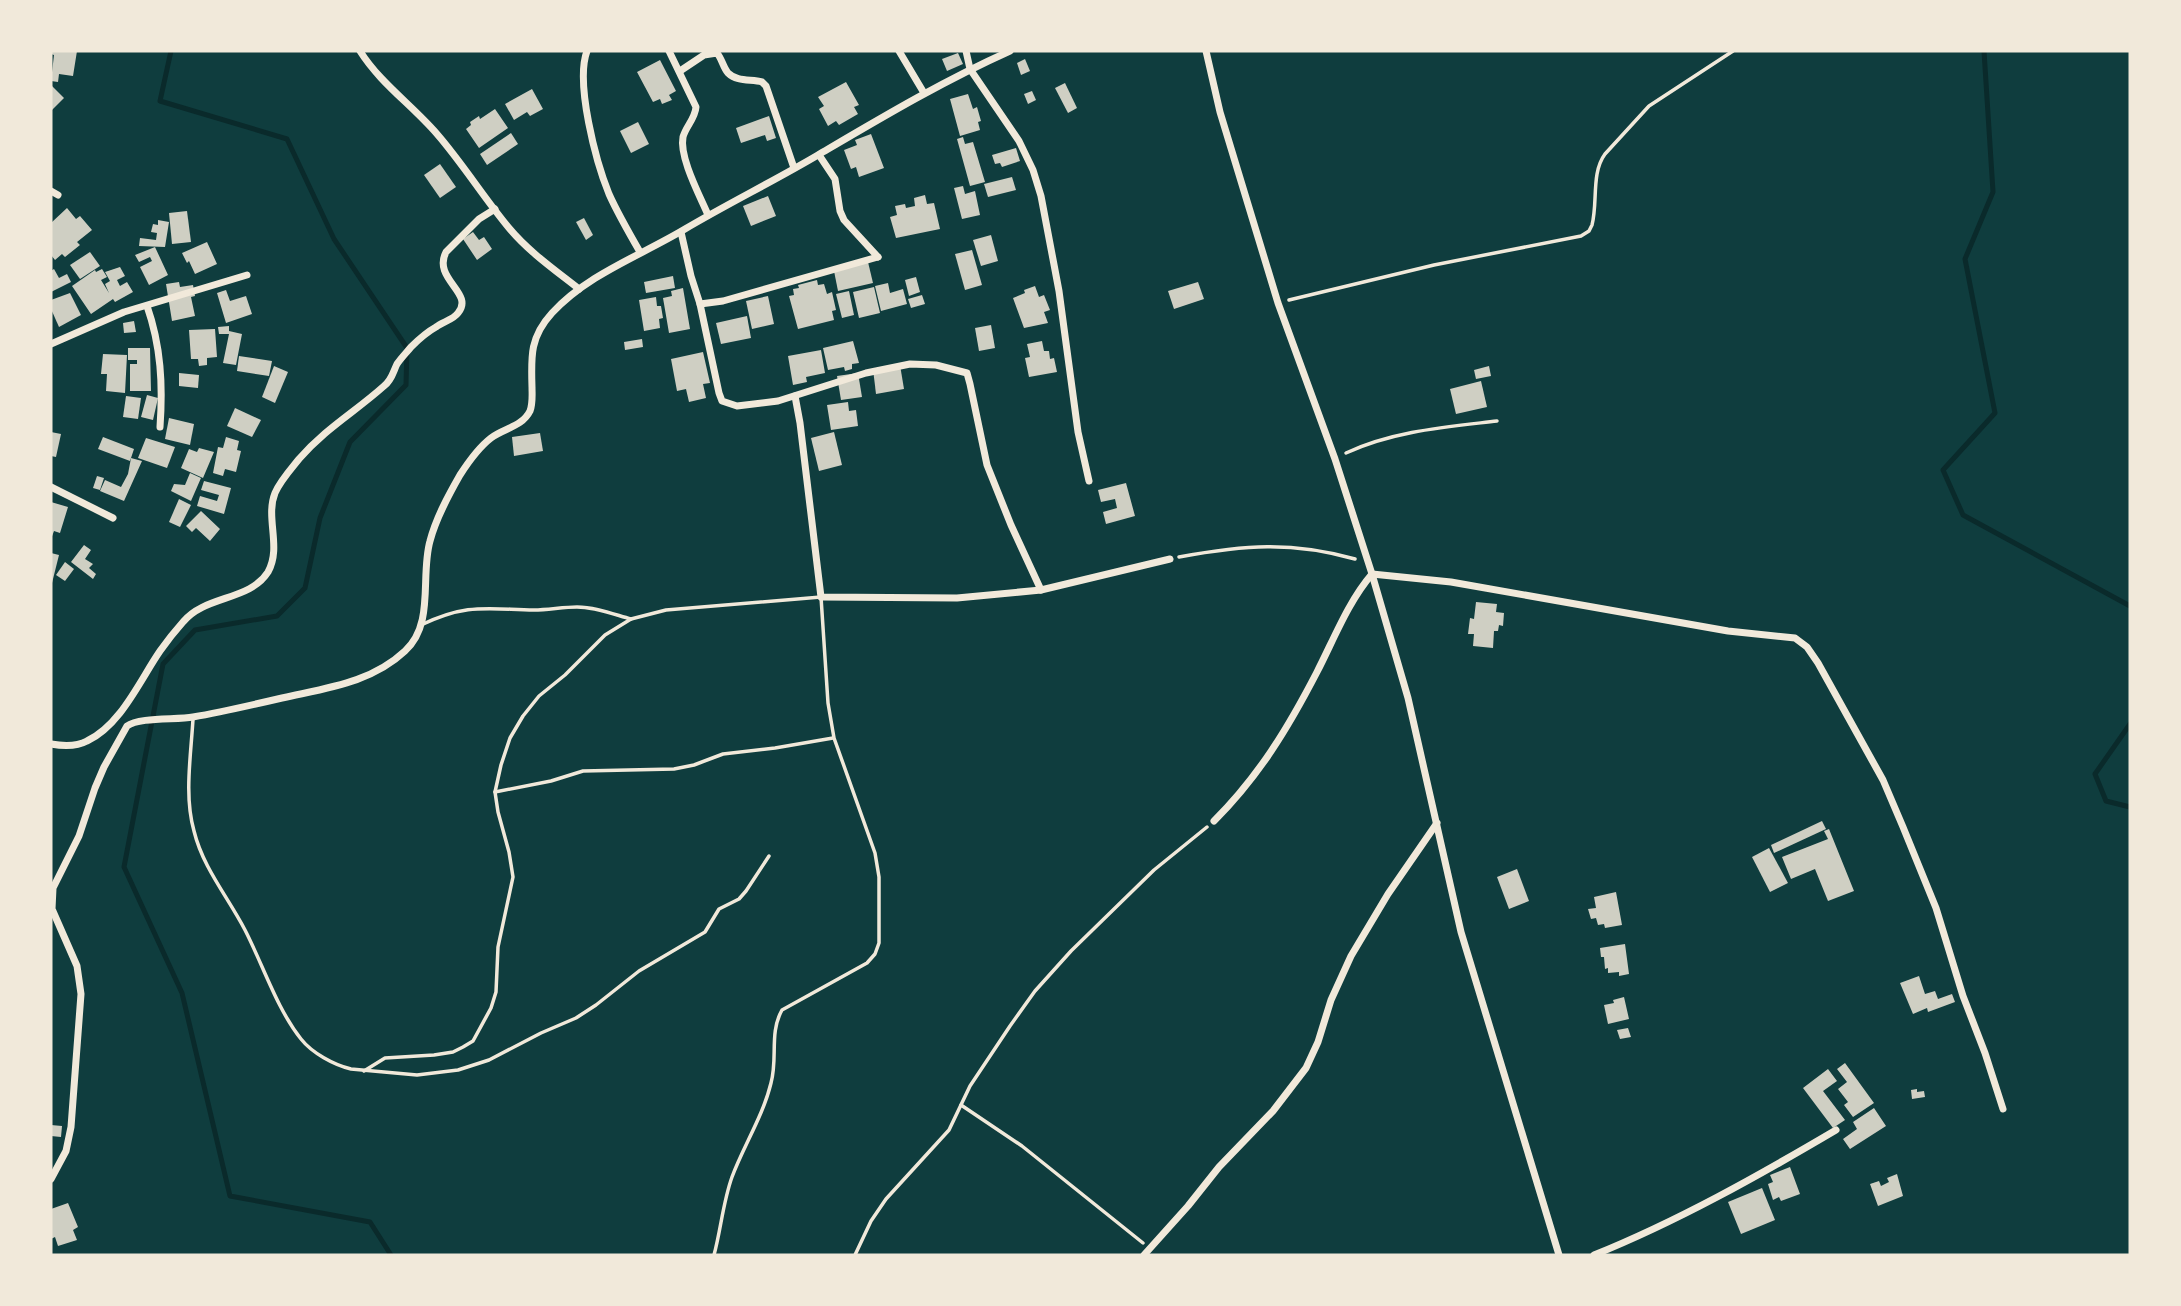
<svg xmlns="http://www.w3.org/2000/svg" width="2181" height="1306" viewBox="0 0 2181 1306" font-family="'Exo 2',sans-serif">
<style>
.lines{fill:none;stroke-linecap:round;stroke-linejoin:round}
.stream{stroke:#0a2a2b;stroke-width:5}
.building{fill:#cfcfc3}
.path{stroke:#f1e9da;stroke-width:3.5}
.service{stroke:#f1e9da;stroke-width:3.5}
.minor{stroke:#f1e9da;stroke-width:7}
</style>
<rect width="100%" height="100%" fill="#0f3d3e"/>
<g class="lines">
<g class="stream">
<polyline points="171,51 160,101 287,139 334,239 407,348 406,385 350,442 320,518 305,588 277,616 195,630 163,664 124,867 182,993 230,1196 370,1222 391,1255"/>
<polyline points="1984,51 1993,192 1965,259 1995,413 1943,470 1963,515 2130,606"/>
<polyline points="2130,724 2095,774 2106,801 2130,807"/>
</g>
</g>
<g class="building">
<polygon points="51,51 77,51 73,76 59,74 58,82 51,81 54,55 51,54"/>
<polygon points="958,53 963,64 947,71 942,59"/>
<polygon points="1025,59 1030,71 1021,75 1017,63"/>
<polygon points="660,60 676,91 669,95 672,100 662,104 660,99 653,102 637,72"/>
<polygon points="846,82 859,105 854,107 858,114 839,125 836,121 828,126 819,109 824,106 818,97"/>
<polygon points="1065,83 1077,108 1068,113 1055,88"/>
<polygon points="51,85 64,98 51,111"/>
<polygon points="532,89 543,109 530,116 527,112 514,120 505,104"/>
<polygon points="1032,91 1036,100 1028,104 1024,94"/>
<polygon points="968,94 973,109 977,107 981,121 978,122 980,130 960,136 950,99"/>
<polygon points="495,109 508,128 479,148 466,129 471,125 470,122 479,116 480,119"/>
<polygon points="769,116 776,138 767,141 765,135 741,143 736,128"/>
<polygon points="638,122 649,144 631,153 620,131"/>
<polygon points="511,133 518,144 487,165 480,154"/>
<polygon points="871,134 884,168 859,177 856,167 851,169 844,150 857,145 855,140"/>
<polygon points="963,137 965,144 973,142 985,182 970,186 957,139"/>
<polygon points="1016,148 1020,161 1002,167 1000,163 995,164 992,155"/>
<polygon points="440,164 456,187 440,198 424,175"/>
<polygon points="1012,177 1016,190 988,197 984,184"/>
<polygon points="963,186 965,194 975,191 980,215 962,219 954,188"/>
<polygon points="925,195 927,204 934,203 940,229 896,238 890,217 897,215 895,206 905,204 906,208 915,206 914,198"/>
<polygon points="768,196 776,216 751,226 743,206"/>
<polygon points="67,208 76,219 80,216 92,230 77,242 80,245 65,257 62,254 55,260 51,255 51,223"/>
<polygon points="187,211 191,242 172,244 169,213"/>
<polygon points="584,218 593,235 586,240 576,222"/>
<polygon points="158,220 169,222 165,247 139,246 140,238 156,240 157,233 151,232 153,224 158,225"/>
<polygon points="473,232 479,240 484,237 492,249 477,260 463,239"/>
<polygon points="991,235 998,261 981,266 973,240"/>
<polygon points="207,242 217,264 195,274 189,261 187,263 182,253"/>
<polygon points="155,247 168,275 149,285 140,267 152,261 150,257 139,262 135,255"/>
<polygon points="972,250 982,285 965,290 955,254"/>
<polygon points="90,252 100,266 80,279 70,265"/>
<polygon points="868,262 873,283 838,291 834,271"/>
<polygon points="120,267 125,276 117,280 120,286 127,282 133,292 115,302 113,299 91,314 72,286 95,270 96,272 102,269 107,277 101,280 109,293 105,284 110,281 105,272"/>
<polygon points="54,269 59,278 67,274 71,282 51,292 51,271"/>
<polygon points="673,276 675,288 646,293 644,282"/>
<polygon points="916,277 920,292 909,296 905,280"/>
<polygon points="817,280 818,285 824,284 827,294 832,292 836,310 832,311 834,320 798,329 789,296 794,295 793,289 799,288 798,285"/>
<polygon points="179,282 180,287 193,285 195,296 191,297 195,316 172,321 166,284"/>
<polygon points="1198,282 1204,299 1174,309 1168,291"/>
<polygon points="888,283 890,293 903,289 907,304 881,311 875,286"/>
<polygon points="1035,286 1039,297 1044,295 1050,310 1044,312 1048,323 1024,328 1013,298 1025,293 1024,290"/>
<polygon points="874,287 880,313 859,318 853,292"/>
<polygon points="683,288 690,329 669,333 663,298 672,296 671,291"/>
<polygon points="226,290 230,301 246,296 252,314 226,323 217,293"/>
<polygon points="849,291 854,315 842,318 836,294"/>
<polygon points="70,293 81,315 59,327 51,309 51,300"/>
<polygon points="922,295 925,304 911,308 908,299"/>
<polygon points="768,296 774,324 752,329 746,301"/>
<polygon points="656,297 657,306 661,306 663,318 659,319 660,328 644,331 639,300"/>
<polygon points="747,316 751,338 721,344 716,323"/>
<polygon points="134,321 136,332 124,333 123,323"/>
<polygon points="991,325 995,348 979,351 975,328"/>
<polygon points="229,326 229,331 242,334 236,365 223,363 229,334 219,334 218,327"/>
<polygon points="215,329 217,357 207,358 207,365 199,366 198,359 191,359 189,330"/>
<polygon points="642,339 643,347 625,350 624,342"/>
<polygon points="853,341 859,363 852,364 852,369 845,371 844,367 828,370 823,348"/>
<polygon points="1042,341 1044,351 1049,351 1050,359 1054,358 1057,372 1029,377 1025,358 1030,357 1027,344"/>
<polygon points="128,348 150,348 151,391 130,391 130,364 137,364 137,360 128,360"/>
<polygon points="821,350 825,373 806,377 807,382 793,385 788,356"/>
<polygon points="703,352 710,383 703,384 706,398 689,402 686,389 677,391 671,359"/>
<polygon points="103,354 127,355 125,393 106,391 107,374 101,374"/>
<polygon points="239,356 272,361 269,376 237,371"/>
<polygon points="900,365 904,389 876,394 873,369"/>
<polygon points="274,366 288,372 275,403 262,397"/>
<polygon points="1489,366 1491,376 1476,379 1474,370"/>
<polygon points="179,373 199,375 198,388 179,386"/>
<polygon points="858,373 862,397 841,400 837,376"/>
<polygon points="1481,381 1487,407 1456,414 1450,389"/>
<polygon points="147,395 158,398 153,420 141,417"/>
<polygon points="126,396 141,398 138,419 123,417"/>
<polygon points="848,402 849,411 856,410 858,426 831,430 827,405"/>
<polygon points="235,408 261,420 252,437 227,426"/>
<polygon points="169,418 194,424 190,445 165,439"/>
<polygon points="51,432 61,434 56,457 51,456"/>
<polygon points="834,432 842,465 819,471 811,438"/>
<polygon points="540,433 543,451 514,456 512,437"/>
<polygon points="103,437 134,449 130,461 98,449"/>
<polygon points="226,437 239,441 237,450 241,451 236,472 225,469 223,476 213,473 218,447 223,448"/>
<polygon points="146,438 175,447 167,468 138,458"/>
<polygon points="199,448 214,452 203,478 181,468 189,449 197,452"/>
<polygon points="131,458 142,461 124,501 100,491 105,480 121,487 128,474"/>
<polygon points="190,473 201,478 191,501 171,491 174,484 185,485"/>
<polygon points="97,476 104,478 100,490 93,488"/>
<polygon points="204,481 231,488 224,514 197,506 200,496 217,501 219,495 201,490"/>
<polygon points="1126,483 1135,516 1106,524 1103,512 1117,508 1115,499 1101,502 1098,490"/>
<polygon points="179,499 191,505 180,527 169,522"/>
<polygon points="51,502 68,507 60,533 54,531 51,539"/>
<polygon points="201,511 220,529 210,541 196,528 192,532 186,526"/>
<polygon points="84,545 91,550 85,559 93,564 89,568 96,574 93,579 71,562"/>
<polygon points="51,553 59,555 52,583 51,582"/>
<polygon points="65,562 74,569 65,581 56,575"/>
<polygon points="1476,602 1497,604 1496,612 1504,613 1503,626 1499,625 1498,631 1494,631 1493,648 1473,646 1474,634 1468,634 1470,618 1474,619"/>
<polygon points="1822,821 1826,829 1774,853 1771,845"/>
<polygon points="1829,829 1854,891 1828,901 1815,869 1791,879 1782,857 1828,839 1824,831"/>
<polygon points="1769,848 1788,883 1770,892 1752,857"/>
<polygon points="1517,869 1529,901 1509,909 1497,877"/>
<polygon points="1616,892 1622,925 1605,928 1604,924 1598,925 1596,918 1591,919 1588,909 1596,908 1594,897"/>
<polygon points="1625,944 1629,974 1619,976 1619,972 1608,973 1608,968 1605,969 1604,957 1601,957 1600,948"/>
<polygon points="1919,976 1925,994 1935,991 1938,999 1952,994 1955,1002 1928,1012 1927,1008 1913,1014 1900,983"/>
<polygon points="1624,997 1629,1019 1608,1024 1604,1005 1614,1003 1613,1000"/>
<polygon points="1628,1028 1631,1037 1620,1039 1617,1030"/>
<polygon points="1845,1063 1874,1103 1853,1117 1844,1105 1848,1102 1838,1089 1847,1082 1837,1069"/>
<polygon points="1828,1069 1837,1081 1823,1091 1845,1120 1833,1128 1803,1088"/>
<polygon points="1917,1089 1917,1092 1924,1091 1925,1097 1912,1099 1911,1090"/>
<polygon points="1874,1108 1886,1126 1850,1149 1843,1139 1857,1129 1853,1122"/>
<polygon points="51,1125 62,1126 61,1137 51,1136"/>
<polygon points="1790,1167 1800,1194 1781,1201 1779,1197 1773,1200 1768,1184 1773,1182 1770,1175"/>
<polygon points="1897,1174 1903,1196 1878,1206 1870,1184 1879,1181 1881,1186 1889,1182 1887,1178"/>
<polygon points="1762,1188 1775,1220 1741,1234 1728,1202"/>
<polygon points="68,1203 78,1227 73,1230 77,1240 58,1246 55,1237 51,1239 51,1209"/>
</g>
<g class="lines">
<g class="path">
<path d="M1289,300L1434,265L1581,236L1589,231L1592,225C1598,202 1591,173 1605,154L1649,106L1733,51"/>
<path d="M1346,453C1393,431 1446,427 1497,421"/>
<path d="M1179,557C1244,545 1291,541 1355,559"/>
<polyline points="961,1105 1022,1146 1143,1243"/>
<polyline points="855,1255 871,1221 886,1199 949,1130 970,1086 1010,1026 1035,991 1071,951 1154,870 1207,827"/>
</g>
<g class="service">
<path d="M421,625C467,603 486,609 534,610C548,610 563,607 577,607C595,607 613,614 631,619"/>
<path d="M193,719C191,755 184,796 194,831C203,868 228,897 245,930C263,965 277,1009 301,1039C312,1053 334,1065 351,1069L417,1075L458,1070L489,1060L541,1033L576,1018L596,1005L639,971L705,932L719,909L739,899L746,891L769,856"/>
<polyline points="495,792 551,781 583,771 674,769 694,765 723,754 775,748 833,738"/>
<path d="M364,1071L385,1058L434,1055L453,1052L463,1047L473,1041L491,1008L496,992L498,947L513,877L509,852L498,812L495,792L501,765L510,738L523,716L539,696L565,675L605,635L631,619L666,610L821,597L828,703L834,738L875,853L879,877V943L875,954L867,963L782,1010C769,1033 778,1058 771,1083C763,1116 744,1145 732,1177C723,1202 721,1229 714,1255"/>
</g>
<g class="minor">
<path d="M360,51C380,83 412,105 437,134C463,164 484,198 509,228C529,252 555,270 579,289"/>
<path d="M587,51C575,83 596,162 609,194C618,214 629,233 640,252"/>
<path d="M669,51L696,107C695,119 686,126 683,137C679,157 700,196 708,215"/>
<polyline points="899,51 924,93"/>
<polyline points="966,51 970,69 1019,141 1033,170 1041,196 1059,291 1078,432 1089,481"/>
<polyline points="1206,51 1220,112 1278,303 1335,459 1372,574 1408,698 1461,932 1559,1255"/>
<path d="M680,71L704,55L717,53C722,59 723,67 728,73C737,82 751,79 762,82L766,86L794,168"/>
<polyline points="819,155 835,179 840,211 844,220 878,257"/>
<polyline points="51,191 58,195"/>
<polyline points="681,232 691,276 700,304 719,393 722,401 737,406 778,401 866,373 910,364 936,365 967,373 970,384 987,465 1011,525 1041,590"/>
<polyline points="700,304 723,301 878,257"/>
<path d="M147,306C161,346 163,385 160,427"/>
<polyline points="51,344 124,312 247,275"/>
<polyline points="795,396 800,423 821,597 957,598 1041,590 1170,559"/>
<polyline points="51,487 113,518"/>
<path d="M51,744C62,746 76,747 87,741C121,725 140,680 160,651C167,641 175,631 183,622C205,595 250,601 268,572C282,547 265,518 275,493C280,481 291,469 299,459C326,428 355,412 384,386C392,380 393,372 397,364C401,358 407,352 411,347C418,340 427,332 436,327C442,322 453,320 458,313C475,293 432,279 446,252L479,219L495,209"/>
<path d="M1214,821C1259,776 1288,728 1317,672C1334,639 1348,602 1372,574L1451,582L1728,631L1795,638L1807,647L1818,663L1883,780L1903,827L1936,908L1963,996L1985,1053L2003,1109"/>
<path d="M51,1179L66,1151L71,1127L81,994L77,966L52,909L53,888L79,836L95,788L104,767L127,726C139,717 176,720 193,717C222,712 252,705 282,698C326,688 371,683 405,651C435,624 420,576 430,541C436,518 448,496 460,475C469,461 478,448 491,438C504,428 522,427 530,411C533,403 532,394 532,387C531,356 530,337 552,313C588,274 640,256 685,229C729,203 774,181 818,155C881,118 943,81 1010,51"/>
<polyline points="1144,1255 1188,1206 1219,1167 1273,1111 1306,1068 1318,1042 1331,1000 1351,956 1388,894 1437,823"/>
<path d="M1594,1255C1678,1221 1758,1176 1836,1130"/>
</g>
</g>
<rect width="2181" height="1306" fill="none" stroke="#f1e9da" stroke-width="105"/>
</svg>
